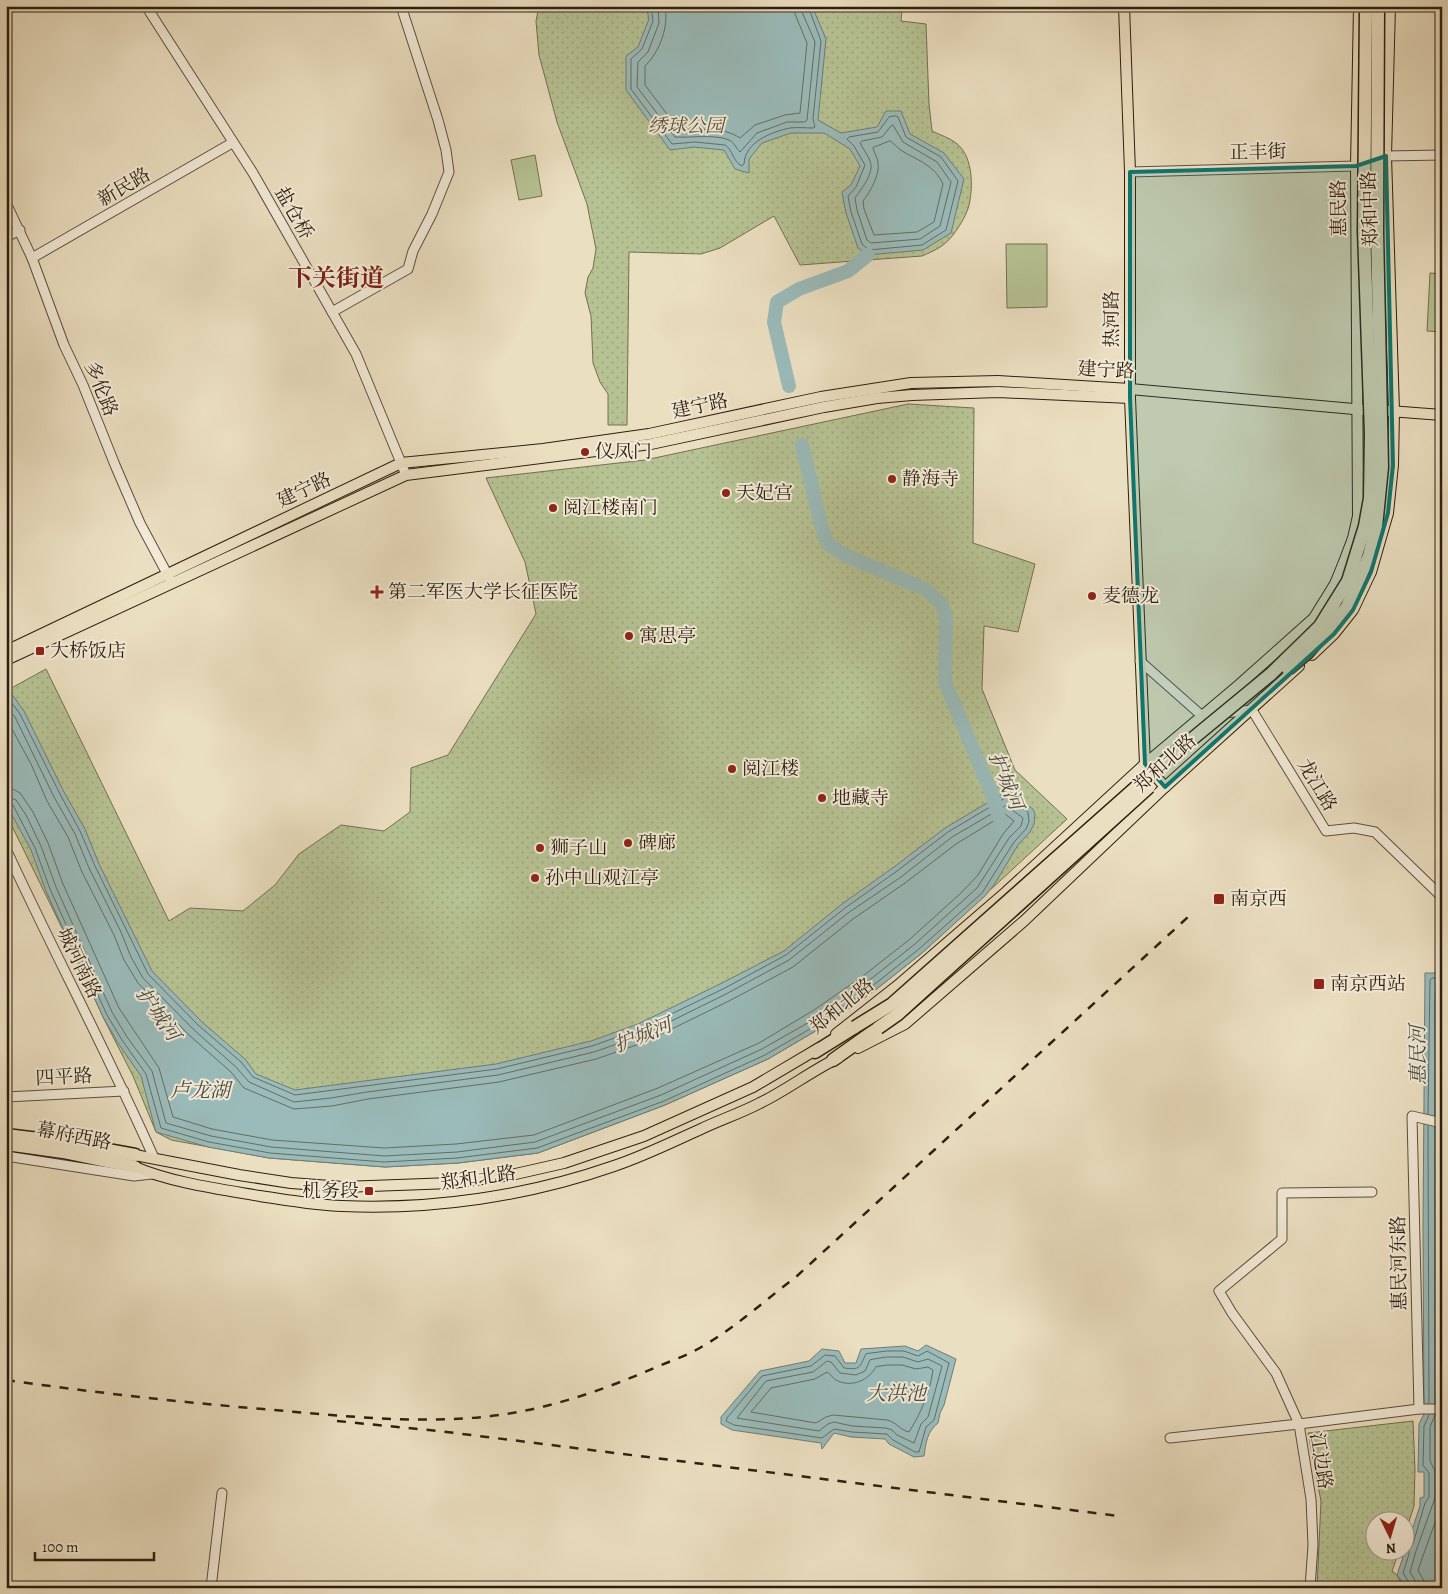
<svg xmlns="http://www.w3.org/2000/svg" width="1448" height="1594" viewBox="0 0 1448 1594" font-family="Alegreya,'Noto Serif SC',serif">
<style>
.grass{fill:#b6c293;stroke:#727051}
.park{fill:url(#park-dots);stroke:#727051}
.water{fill:#9abbba;stroke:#6e7d76}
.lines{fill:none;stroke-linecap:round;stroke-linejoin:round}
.shore{stroke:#646d64;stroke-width:1}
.river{stroke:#9abbba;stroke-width:14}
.minor-casing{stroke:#5c4f3c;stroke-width:11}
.major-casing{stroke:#2d1f0f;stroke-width:12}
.highway-casing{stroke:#2d1f0f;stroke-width:15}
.minor{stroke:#f2ead7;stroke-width:9}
.major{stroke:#ebdfc1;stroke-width:10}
.highway{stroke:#ebdfc1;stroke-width:12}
.rail{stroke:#2d1f0f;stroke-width:2.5;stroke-dasharray:9 9;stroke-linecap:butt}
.highway-bridge-casing{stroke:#2d1f0f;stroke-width:15;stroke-linecap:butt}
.highway-bridge{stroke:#ebdfc1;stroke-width:12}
.marked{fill:#0f766e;fill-opacity:0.2;stroke:#0f766e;stroke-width:4;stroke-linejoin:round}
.poi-dot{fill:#8f2418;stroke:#f2ead7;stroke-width:2}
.labels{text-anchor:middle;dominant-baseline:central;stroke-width:4;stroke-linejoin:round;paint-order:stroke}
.park-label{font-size:19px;font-style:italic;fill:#565037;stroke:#f2ead7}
.street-label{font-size:19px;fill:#2d1f0f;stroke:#f2ead7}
.poi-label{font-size:19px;fill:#2d1f0f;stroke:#f2ead7;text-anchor:start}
.water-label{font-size:20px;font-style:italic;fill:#4e4e42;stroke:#f2ead7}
.district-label{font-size:24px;font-weight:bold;fill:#7a1f14;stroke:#f2ead7}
</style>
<defs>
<pattern id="park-dots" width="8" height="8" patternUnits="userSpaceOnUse" patternTransform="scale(1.25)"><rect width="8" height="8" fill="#b6c293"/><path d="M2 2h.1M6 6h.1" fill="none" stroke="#9da67e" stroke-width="1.8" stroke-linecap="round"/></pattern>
</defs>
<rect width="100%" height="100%" fill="#ebdfc1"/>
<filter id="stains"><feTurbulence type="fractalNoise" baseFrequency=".004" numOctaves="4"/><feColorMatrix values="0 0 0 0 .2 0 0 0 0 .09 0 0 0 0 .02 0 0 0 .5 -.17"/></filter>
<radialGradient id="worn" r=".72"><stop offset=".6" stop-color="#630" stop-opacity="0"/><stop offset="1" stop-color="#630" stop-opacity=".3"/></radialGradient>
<g class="grass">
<polygon points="535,155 542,196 519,200 511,160"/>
<polygon points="1006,244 1047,244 1047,307 1007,308"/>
<polygon points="1430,273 1442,274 1442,332 1427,331"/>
</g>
<g class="park">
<path d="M539,6H865L902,11L901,21L926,24L929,104L932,131C940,135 950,138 956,143C972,155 973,182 970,200C969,211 960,226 953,235C945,246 934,251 922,256L800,265L774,216L720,248L701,254L629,252L627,425H608V394L600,382L593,363L591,316L585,293L588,277L593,268L596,249L587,204L557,122L539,55L536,21Z"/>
<polygon points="908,404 974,408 973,543 1035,564 1018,632 984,626 982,689 1015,770 1067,819 922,953 874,991 824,1026 768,1059 665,1105 538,1153 458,1163 385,1167 269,1158 171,1140 156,1132 133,1076 103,1017 64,932 6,814 6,691 46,669 169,921 190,908 243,911 275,885 299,854 341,825 384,831 410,812 411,768 448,755 536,614 525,562 486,478 645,460"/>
<polygon points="1413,1421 1415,1470 1414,1506 1406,1531 1406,1522 1376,1522 1376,1552 1399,1552 1392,1571 1398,1576 1403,1588 1317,1588 1321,1501 1308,1433"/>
</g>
<g class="water">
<polygon points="646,6 812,6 826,39 818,120 841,133 877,127 886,111 901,111 910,134 944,153 964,179 951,233 923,250 868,255 858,248 846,213 842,192 851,185 860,166 850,149 824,133 791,133 762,143 749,159 749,173 735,169 724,150 694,147 670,150 626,90 626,56 638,47 649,19"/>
<polygon points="8,689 24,711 64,792 85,829 99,864 152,971 202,1022 245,1059 256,1074 295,1090 496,1064 591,1041 638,1024 720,984 784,951 842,904 894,867 945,828 1007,791 1033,809 1035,814 1034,824 1030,832 1018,845 994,885 985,896 922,953 874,991 824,1026 768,1059 665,1105 538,1153 458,1163 385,1167 269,1158 208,1147 156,1132 141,1076 118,1043 103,1017 46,891 31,850 6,804 6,691"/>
<polygon points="1425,973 1442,973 1442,1588 1407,1588 1397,1575 1420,1506 1420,1498 1424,1497 1424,1472 1418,1472 1419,1424 1424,1414 1423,1224"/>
<path d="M926,1345L956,1359L944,1405L940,1413L938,1423C927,1432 926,1442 924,1456L914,1457L889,1444L885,1439L851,1437L834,1433L822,1449L821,1443L732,1430L721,1424V1417L760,1371L809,1361L822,1349L839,1351L845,1363H856L861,1349L905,1346L918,1351Z"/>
</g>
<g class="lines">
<g class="shore">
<path d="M651,6L653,21L642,49L631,59V89L672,144L695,142L725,145C733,150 733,162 742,166L744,164C745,142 771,132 790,128C797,127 806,128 813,128L815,127L813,119L821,41L808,6"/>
<path d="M658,6L659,23L648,52L638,62L637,87L675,137C689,138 716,134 729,140C734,142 736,148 740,152L757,133L787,122H805L807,120L815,42L802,12L801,6"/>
<path d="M665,6C669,27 660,51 645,66V85L679,130C700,130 722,126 740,138L755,125L785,115L800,113L807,43L795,14L794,6"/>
<polygon points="896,116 898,117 906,137 941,157 958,181 946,230 922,245 869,250 862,244 851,212 848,196 856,187 865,165 854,146 847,139 849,137 878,132 889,117"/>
<path d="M893,125L903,142L937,162L951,182L940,226L920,239L871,243L867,240L857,210L855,198C861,189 875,173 870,161C868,155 863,149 860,143L862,141L882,137L891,126Z"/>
<path d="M890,141C894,143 897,148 902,151C919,161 934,165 943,184L934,222L917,232L874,235L864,209L863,201C870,192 880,175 878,163C878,158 874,153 873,148Z"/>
<polyline points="6,695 20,714 60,794 80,831 95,866 148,974 198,1025 241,1062 253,1077 295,1095 497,1069 592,1046 640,1029 723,989 786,955 845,908 897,871 948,832 1005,798 1008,798 1028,812 1029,822 1026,829 1014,842 982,893 919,949 871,987 822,1022 765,1055 664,1101 537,1148 457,1158 384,1162 270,1153 209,1142 161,1128 146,1074 122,1040 107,1015 50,889 35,848 13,805 6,803"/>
<polyline points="6,706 15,717 54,797 75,834 89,868 121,932 131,957 143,978 194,1030 236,1067 249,1082 294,1102 331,1098 367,1092 498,1075 594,1052 643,1035 726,994 789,960 848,913 901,877 952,837 1005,806 1007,806 1023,818 1021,826 1009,838 977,888 915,944 867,982 818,1017 762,1049 661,1095 535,1142 457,1152 384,1156 271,1147 211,1136 166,1123 152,1071 127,1037 112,1012 56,887 41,846 26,815 16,800 6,796"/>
<polyline points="6,718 31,764 47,801 68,837 82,872 114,935 124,960 138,983 189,1035 231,1072 244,1088 294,1109 332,1106 368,1099 499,1082 596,1059 645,1042 729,1001 793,967 853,919 905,883 956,844 1005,814 1014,821 1003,834 978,875 961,893 910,939 863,976 814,1010 759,1043 658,1088 534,1135 456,1144 384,1148 272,1140 212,1129 173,1117 159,1068 119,1008 63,884 48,843 33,812 20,793 13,789 6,789"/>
<polyline points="1428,1114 1430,980 1432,978 1442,978"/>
<polyline points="1435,1115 1435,1004 1436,986 1442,984"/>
<polyline points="1428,1126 1429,1403"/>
<polyline points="1435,1127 1435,1403"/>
<polyline points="1442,1164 1442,1301"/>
<path d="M887,1351H904L918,1356L927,1351L949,1363L934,1420L926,1427L919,1452H915L893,1440L887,1434L852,1432L834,1429L822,1438L734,1425L726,1421L727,1418L762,1376L811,1366L825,1355L835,1356L844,1368C861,1370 859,1368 866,1354Z"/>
<polygon points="887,1357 903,1357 918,1362 928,1359 942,1366 928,1417 921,1424 914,1443 897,1435 892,1430 886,1428 852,1426 834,1422 828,1424 819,1431 737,1418 766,1381 813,1372 827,1361 831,1362 840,1373 856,1375 865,1371 870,1360"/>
<path d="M888,1365H902L916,1369L928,1367L933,1370C930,1392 921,1413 909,1432C900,1430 896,1422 887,1420L833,1415L826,1417L816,1423L751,1412L771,1388L815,1379L827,1372C830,1374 832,1377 836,1380C851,1388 868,1381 876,1367Z"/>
<polyline points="1410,1588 1410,1584 1403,1573 1409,1554 1409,1549 1413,1544 1425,1503 1429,1497 1429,1473 1423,1465 1424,1426 1429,1415"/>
<polyline points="1417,1588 1416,1582 1410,1572 1416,1551 1435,1498 1435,1471 1430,1461 1430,1427 1435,1415"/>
<polyline points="1424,1588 1424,1581 1418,1570 1442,1503"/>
</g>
<g class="river">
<polyline points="789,386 774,322 777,302 799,289 848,271 868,255"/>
<polyline points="802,445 820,521 827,543 844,555 925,589 942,604 946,619 945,682 991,792 999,817"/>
</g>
<defs>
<g id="minor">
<polyline points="146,6 253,173 356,354 406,475"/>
<polyline points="1380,158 1386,156 1442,155"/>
<polyline points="1130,172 1356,166 1363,164"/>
<polyline points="6,203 32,258 64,345 83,385 115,465 140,523 172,583"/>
<polyline points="6,237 20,230"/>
<polyline points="32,258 232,143"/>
<polyline points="332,312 408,269 413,251 432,214 449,172 446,150 438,120 401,6"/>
<polyline points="1140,661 1201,715 1207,715"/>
<polyline points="1225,713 1252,710 1326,831 1354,828 1375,832 1442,897"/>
<path d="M6,849C54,953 108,1054 154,1158"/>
<polyline points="6,1097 124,1091"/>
<polyline points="6,1156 134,1176 152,1174"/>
<polyline points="1419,1409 1412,1116 1442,1123"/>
<polyline points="1170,1438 1299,1424 1276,1373 1232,1313 1219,1291 1282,1239 1282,1193 1372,1192"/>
<polyline points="211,1588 222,1493"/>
<polyline points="1310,1588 1313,1545 1311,1499 1299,1424 1419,1409 1442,1409"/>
</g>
<g id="major">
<polyline points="1124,6 1130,172 1130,398 1145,764 1165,787"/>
<polyline points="1389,411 1442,415"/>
<polyline points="6,651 401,463 543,449 649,434 821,397 911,383 998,381 1130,389 1365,410"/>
<polyline points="1312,655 1334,634 1353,610 1371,572 1388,513 1393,465 1394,411 1386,156 1390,6"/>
<polyline points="6,660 406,475 651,444 824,407 877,398 912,395 998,392 1130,398"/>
<polyline points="836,1034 897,986 1006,892 1145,764 1240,684 1314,618 1335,584 1344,562 1353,538 1358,516 1356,166 1359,6"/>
<polyline points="858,1048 905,1024 1024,921 1165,787 1299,666"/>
<polyline points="135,1155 239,1175 291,1183 343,1187 452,1183 511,1175 564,1163 644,1136 753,1087 819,1048"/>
<path d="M135,1167C173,1183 219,1189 260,1196C287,1200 315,1205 342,1206C433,1210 528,1196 614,1166C644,1156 672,1142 701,1129C720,1120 741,1113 760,1103C787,1090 811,1071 838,1058"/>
</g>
<g id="highway">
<polyline points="815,1052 855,1027"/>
<polyline points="833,1060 878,1028"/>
<polyline points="6,1135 64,1142 135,1155"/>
<polyline points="6,1144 63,1152 135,1167"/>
</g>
</defs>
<use href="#minor" class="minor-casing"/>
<use href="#major" class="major-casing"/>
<use href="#highway" class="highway-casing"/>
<use href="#minor" class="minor"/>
<use href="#major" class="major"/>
<use href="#highway" class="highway"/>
<g class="rail">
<path d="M6,1380C91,1392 177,1402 263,1409C332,1415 401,1423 470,1418C534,1414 597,1393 654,1368C668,1362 683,1357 696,1350C733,1330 764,1301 797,1276L1188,917"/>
<polyline points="337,1421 439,1431 1119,1516"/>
</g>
<defs>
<g id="highway-bridge">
<polyline points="1288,669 1307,653 1347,607 1369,556 1376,527 1382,467 1377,231 1378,6"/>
<polyline points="855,1027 892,1004 1169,758 1271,674 1320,626 1348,581 1365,526 1370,498 1371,434 1364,231 1366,6"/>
<polyline points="878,1028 898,1014 1149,787"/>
</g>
</defs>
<use href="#highway-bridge" class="highway-bridge-casing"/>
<use href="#highway-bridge" class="highway-bridge"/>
</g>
<path class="marked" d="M1386,156L1393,465L1388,513L1371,572L1353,610L1334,634L1165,787L1145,764L1130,398V172L1356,166Z"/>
<g class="poi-dot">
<circle cx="585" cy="452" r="5"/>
<circle cx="892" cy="479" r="5"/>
<circle cx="726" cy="493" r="5"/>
<circle cx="553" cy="508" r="5"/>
<path d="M374.5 584.5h5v5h5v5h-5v5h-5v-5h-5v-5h5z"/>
<circle cx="1092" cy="596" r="5"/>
<circle cx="629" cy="636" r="5"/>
<rect x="35" y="646" width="10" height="10" rx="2.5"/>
<circle cx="732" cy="769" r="5"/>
<circle cx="822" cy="798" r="5"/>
<circle cx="628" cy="843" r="5"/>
<circle cx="540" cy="848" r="5"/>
<circle cx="535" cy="878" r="5"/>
<rect x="1213" y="893" width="12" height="12" rx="2.5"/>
<rect x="1313" y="978" width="12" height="12" rx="2.5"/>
<rect x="364" y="1186" width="10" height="10" rx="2.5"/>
</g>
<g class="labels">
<g class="park-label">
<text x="686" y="126">绣球公园</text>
</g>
<g class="street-label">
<text transform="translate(1258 152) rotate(-1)">正丰街</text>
<text transform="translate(124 187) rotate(-30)">新民路</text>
<text transform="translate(1339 208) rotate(-91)">惠民路</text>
<text transform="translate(1370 209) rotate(-92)">郑和中路</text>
<text transform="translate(294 213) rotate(60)">盐仓桥</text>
<text transform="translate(1112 319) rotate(-90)">热河路</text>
<text transform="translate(1106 370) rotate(3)">建宁路</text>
<text transform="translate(101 389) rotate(68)">多伦路</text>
<text transform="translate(700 406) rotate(-12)">建宁路</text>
<text transform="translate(304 490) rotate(-25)">建宁路</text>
<text transform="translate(1165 763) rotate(-42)">郑和北路</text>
<text transform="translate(1317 785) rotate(59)">龙江路</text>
<text transform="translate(79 963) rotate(64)">城河南路</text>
<text transform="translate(842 1006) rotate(-39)">郑和北路</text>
<text transform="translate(64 1077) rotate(-3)">四平路</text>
<text transform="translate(74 1136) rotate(11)">幕府西路</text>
<text transform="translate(478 1178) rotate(-8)">郑和北路</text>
<text transform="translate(1399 1263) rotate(-91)">惠民河东路</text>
<text transform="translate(1321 1461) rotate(81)">江边路</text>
</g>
<g class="poi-label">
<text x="595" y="452">仪凤门</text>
<text x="902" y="479">静海寺</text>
<text x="736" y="493">天妃宫</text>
<text x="563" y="508">阅江楼南门</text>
<text x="388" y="592">第二军医大学长征医院</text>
<text x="1102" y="596">麦德龙</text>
<text x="639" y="636">寓思亭</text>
<text x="50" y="651">大桥饭店</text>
<text x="742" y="769">阅江楼</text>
<text x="832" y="798">地藏寺</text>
<text x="638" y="843">碑廊</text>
<text x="550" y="848">狮子山</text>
<text x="545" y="878">孙中山观江亭</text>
<text x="1230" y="899">南京西</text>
<text x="1330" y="984">南京西站</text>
<text x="359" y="1191" text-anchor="end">机务段</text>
</g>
<g class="water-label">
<text transform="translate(1006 781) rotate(68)">护城河</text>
<text transform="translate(158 1014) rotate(55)">护城河</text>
<text transform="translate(643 1035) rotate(-22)">护城河</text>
<text transform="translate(1418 1055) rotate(-91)">惠民河</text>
<text x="200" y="1090">卢龙湖</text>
<text x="896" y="1393">大洪池</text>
</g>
<g class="district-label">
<text x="336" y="278">下关街道</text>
</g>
</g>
<rect width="1448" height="1594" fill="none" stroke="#ebdfc1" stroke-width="25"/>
<rect x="8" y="8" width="1433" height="1579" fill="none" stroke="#2d1f0f" stroke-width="2.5"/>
<rect x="12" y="12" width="1423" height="1569" fill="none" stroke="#2d1f0f"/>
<g transform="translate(1390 1536) rotate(175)"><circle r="24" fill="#f2ead7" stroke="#a39987"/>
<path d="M0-4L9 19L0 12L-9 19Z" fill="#8f2418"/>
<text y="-8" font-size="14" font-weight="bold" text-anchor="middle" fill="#2d1f0f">N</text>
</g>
<path d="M35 1552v8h119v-8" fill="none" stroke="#2d1f0f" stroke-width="2.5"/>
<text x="42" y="1552" font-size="15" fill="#2d1f0f" stroke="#f2ead7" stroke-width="4" paint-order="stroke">100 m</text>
<rect width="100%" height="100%" filter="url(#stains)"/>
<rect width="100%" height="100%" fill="url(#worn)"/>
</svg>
